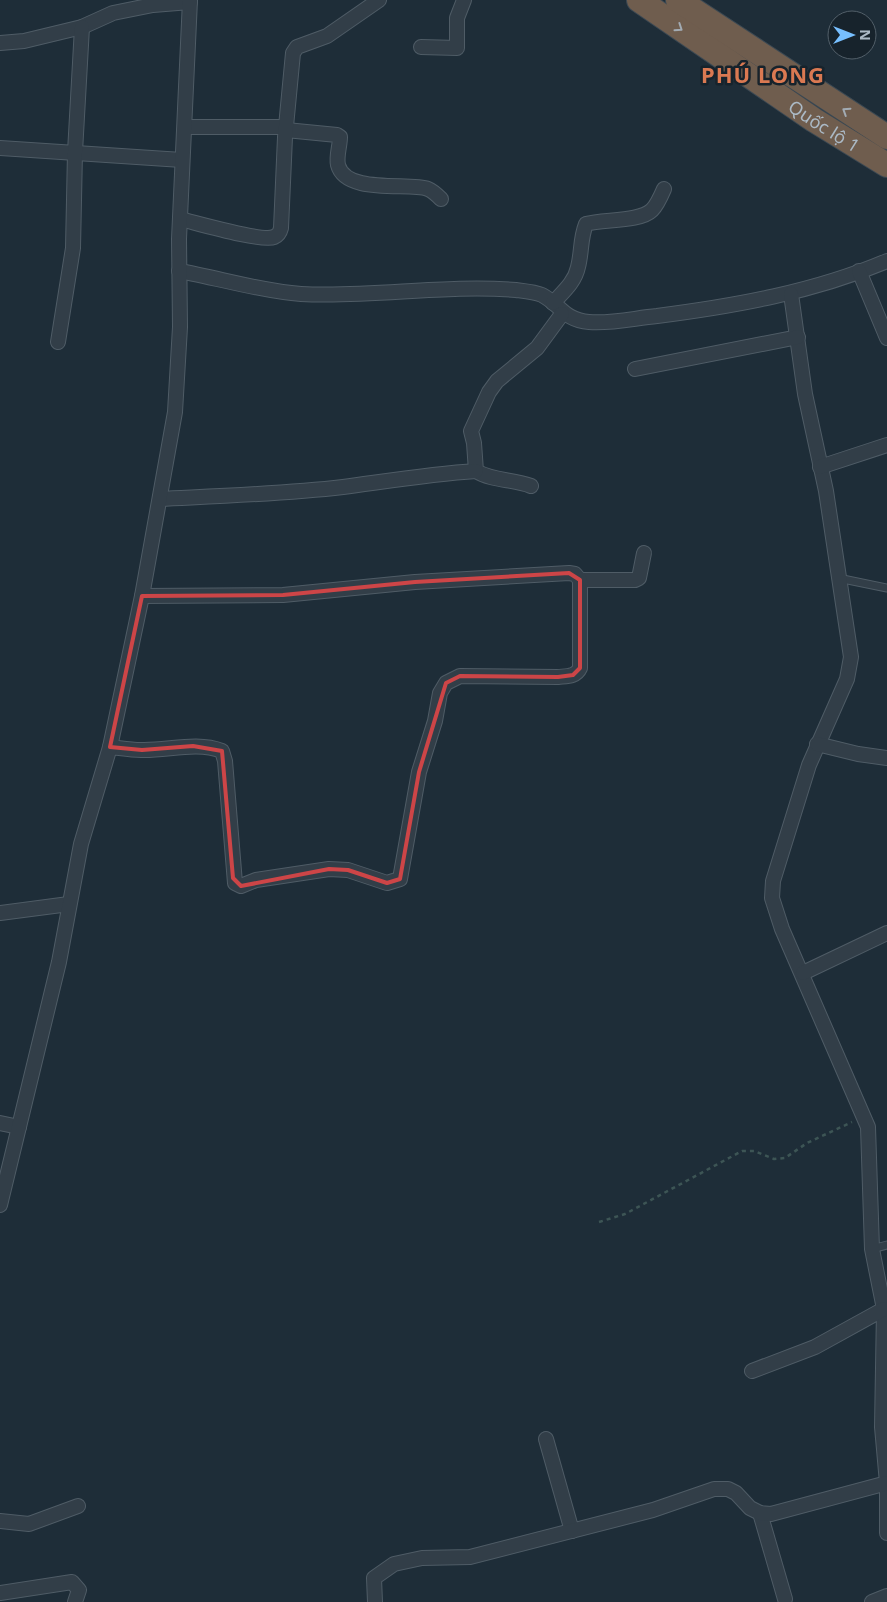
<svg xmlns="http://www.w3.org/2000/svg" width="887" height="1602" viewBox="0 0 887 1602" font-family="'Noto Sans',sans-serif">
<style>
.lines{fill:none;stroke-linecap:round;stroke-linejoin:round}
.lane-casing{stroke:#4f5c66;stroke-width:9}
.street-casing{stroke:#4f5c66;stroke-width:16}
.highway-casing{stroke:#3c4953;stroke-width:26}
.path{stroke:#3d5555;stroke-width:2.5;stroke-dasharray:4 4;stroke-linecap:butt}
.lane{stroke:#323e48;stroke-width:7}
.street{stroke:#323e48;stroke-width:14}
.highway{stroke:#6f5d4e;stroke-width:24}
.oneway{stroke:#a2abb3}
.marked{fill:none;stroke:#cd4547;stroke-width:4;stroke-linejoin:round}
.labels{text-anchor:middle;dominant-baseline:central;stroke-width:5;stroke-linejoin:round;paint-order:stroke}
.street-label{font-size:18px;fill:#abb9c5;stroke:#17232c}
.district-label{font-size:22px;font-weight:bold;letter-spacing:1px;fill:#da7952;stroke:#17232c}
</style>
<rect width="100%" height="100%" fill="#1e2d38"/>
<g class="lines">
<defs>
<g id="lane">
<polyline points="838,578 887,588"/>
<polyline points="872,1249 887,1245"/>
</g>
<g id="street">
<polyline points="0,43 24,41 82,27 113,13 153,5 190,2"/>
<polyline points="421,47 457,48 457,18 464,0"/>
<polyline points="186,127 287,127"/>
<path d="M286,130L337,135L340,137C340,146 336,156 338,165C346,195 410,182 428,189C433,191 437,195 441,199"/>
<polyline points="0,148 182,160"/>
<path d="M180,219C197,223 262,242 274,237C279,235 280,232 281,228L285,137L293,53L297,47L327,36L379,0"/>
<path d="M179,271C219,278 260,291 301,294C372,298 445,284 516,290C524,291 535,292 542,295C561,305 564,320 589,322C611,324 635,318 657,316C735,306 814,292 887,261"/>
<polyline points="859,271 887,338"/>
<polyline points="791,294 805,394 826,491 851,657 847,679 809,765 773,881 772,898 782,929 868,1127 872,1249 884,1309 882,1427 887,1483 887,1533"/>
<path d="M553,303C563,292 575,282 578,267C582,252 580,239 586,224C603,219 640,222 652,210C657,205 661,196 664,189"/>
<polyline points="58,342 73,248 75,152 82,27"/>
<polyline points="635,369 798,337"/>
<polyline points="820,467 887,445"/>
<path d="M531,486C514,479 492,481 476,471L474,443L471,431L489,392L497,381L537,348L562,314"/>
<path d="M160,499C221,496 283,494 343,487C388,481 431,474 476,471"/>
<polyline points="580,580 635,580 639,578 644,553"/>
<polyline points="817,744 858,754 887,758"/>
<path d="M110,747C120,748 130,750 141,750C168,751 196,741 222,751L225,761L235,883L241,886L256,880L329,869L348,870L387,883L400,879L419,772L435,721L440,693L446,683L460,676L558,677C566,676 576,677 580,668V580L575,574L569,573L415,582L283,595L142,596"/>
<polyline points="0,913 69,904"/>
<polyline points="803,973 887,933"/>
<polyline points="0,1123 19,1127"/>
<polyline points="0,1205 59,962 81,844 110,747 142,596 175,412 180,327 179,239 190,0"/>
<polyline points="752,1371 815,1347 884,1309"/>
<polyline points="546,1439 572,1531"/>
<polyline points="760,1513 785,1599"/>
<polyline points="0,1521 29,1524 78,1506"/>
<polyline points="0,1593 72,1582 79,1590 75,1602"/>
<polyline points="375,1602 374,1578 394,1564 422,1558 470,1557 653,1510 714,1489 728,1489 736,1493 750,1508 760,1513 771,1514 887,1483"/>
<polyline points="872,1602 887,1596"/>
</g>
<g id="highway">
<path id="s1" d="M639,0L814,120L887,165"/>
<polyline points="678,0 887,137"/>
</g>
</defs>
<use href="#lane" class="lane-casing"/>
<use href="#street" class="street-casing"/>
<use href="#highway" class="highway-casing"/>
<polyline class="path" points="599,1222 625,1214 742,1151 754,1151 774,1159 785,1158 807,1143 852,1122"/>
<use href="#lane" class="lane"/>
<use href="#street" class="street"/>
<use href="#highway" class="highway"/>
</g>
<defs><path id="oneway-chevron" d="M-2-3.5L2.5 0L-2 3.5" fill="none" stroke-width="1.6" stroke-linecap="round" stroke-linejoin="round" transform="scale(1.25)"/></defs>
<g class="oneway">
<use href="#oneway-chevron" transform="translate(679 28) rotate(34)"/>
<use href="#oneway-chevron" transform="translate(846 111) rotate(-147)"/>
</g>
<path class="marked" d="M569,573L580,580V668L573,675L558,677L460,676L446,683L419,772L400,879L387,883L348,870L329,869L241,886L233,878L222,751L193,746L142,750L110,747L142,596L283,595L415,582Z"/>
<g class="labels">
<g class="street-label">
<text stroke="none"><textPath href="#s1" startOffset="224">Quốc lộ 1</textPath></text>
</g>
<g class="district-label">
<text x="763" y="74">PHÚ LONG</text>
</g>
</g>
<g transform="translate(852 35) rotate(90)"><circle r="24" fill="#17232c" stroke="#525f69"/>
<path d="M0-4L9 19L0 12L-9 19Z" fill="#77bfff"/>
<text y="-8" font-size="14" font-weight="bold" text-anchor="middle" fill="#abb9c5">N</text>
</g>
</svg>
